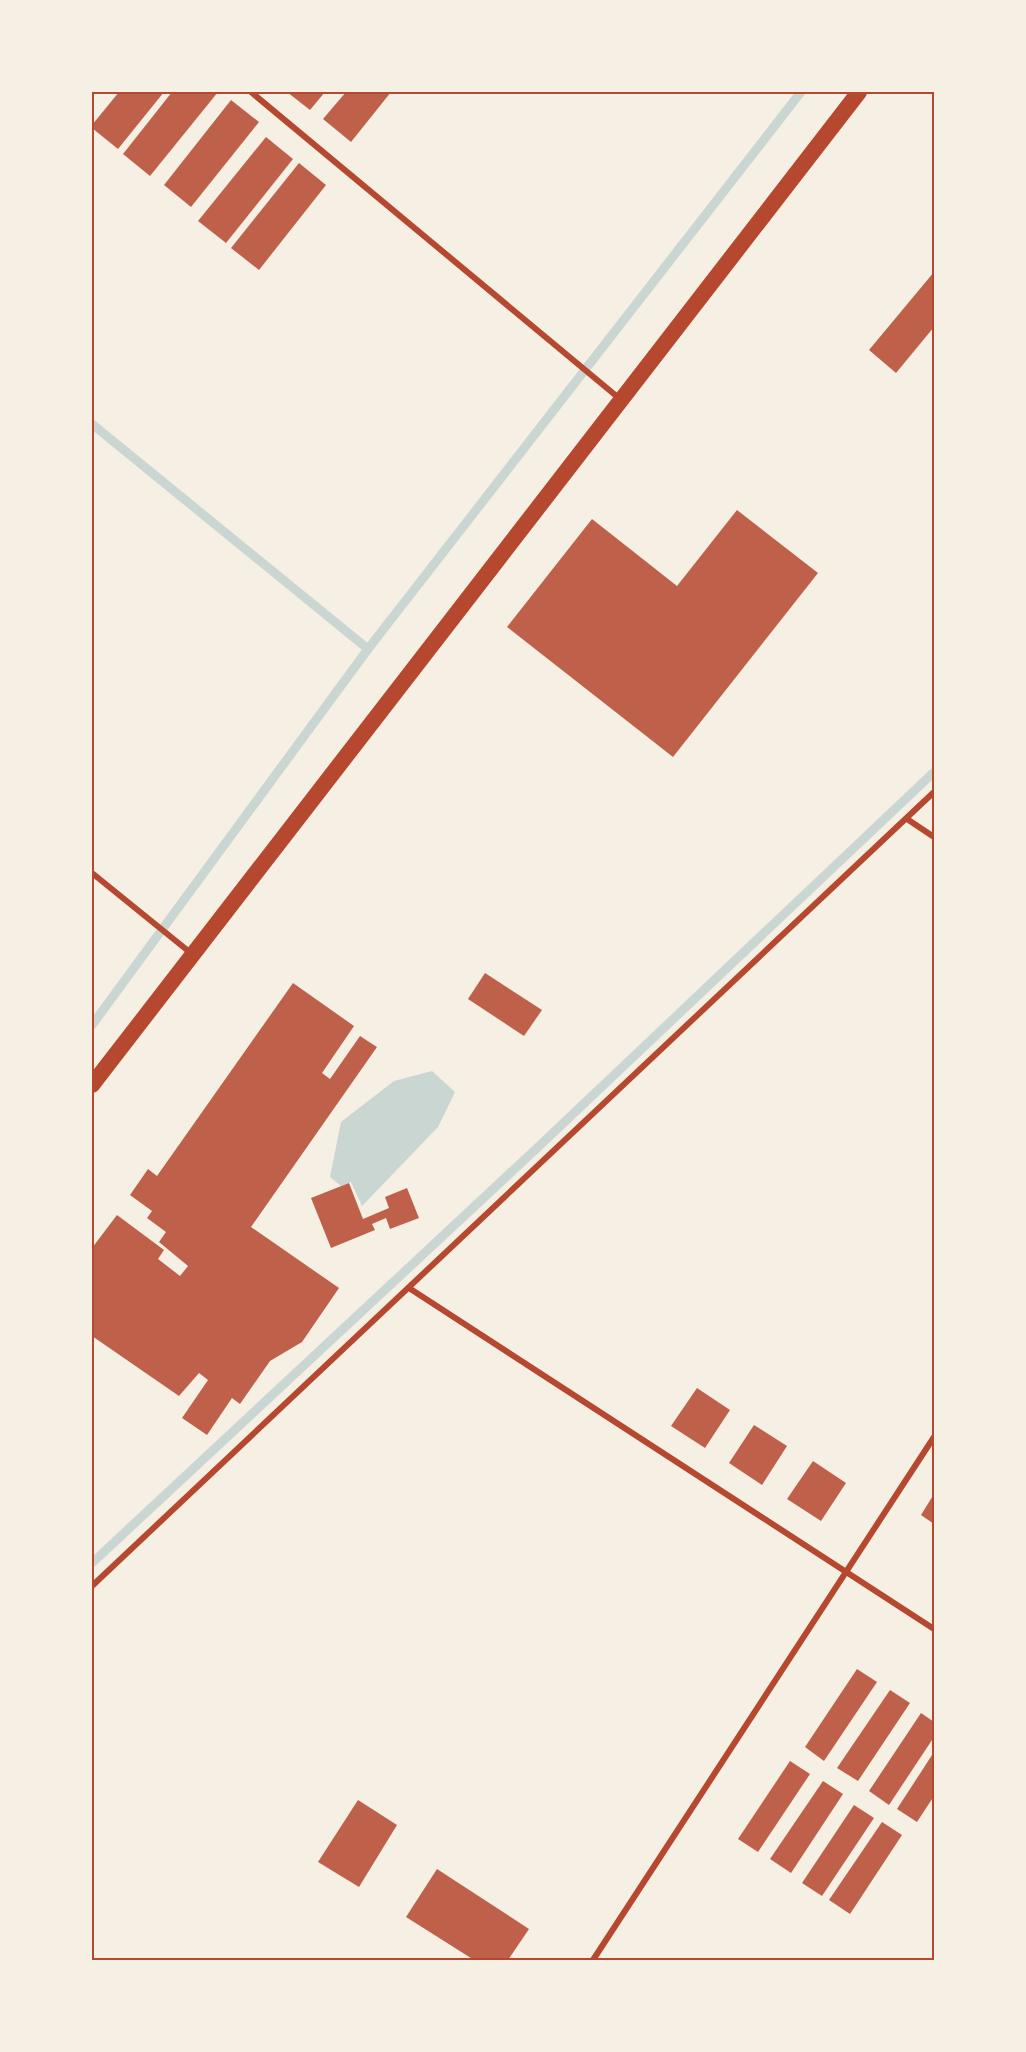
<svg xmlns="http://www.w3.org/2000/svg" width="1026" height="2052" viewBox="0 0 1026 2052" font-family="'Alegreya Sans',sans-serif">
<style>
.water{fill:#c9d6d2}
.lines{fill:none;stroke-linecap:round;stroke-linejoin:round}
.stream{stroke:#c9d6d2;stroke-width:9}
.building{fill:#bf614a}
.minor{stroke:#b5482f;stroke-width:6}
.trunk{stroke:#b5482f;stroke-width:16}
.neatline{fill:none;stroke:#b5482f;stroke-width:2}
</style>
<rect width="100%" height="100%" fill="#f6efe4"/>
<polygon class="water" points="432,1071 455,1092 438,1127 362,1206 351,1182 341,1186 330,1177 341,1122 394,1081"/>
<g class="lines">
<g class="stream">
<polyline points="92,424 368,649"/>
<polyline points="92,1025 368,649 801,92"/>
<polyline points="92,1563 536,1149 934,772"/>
</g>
</g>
<g class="building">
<polygon points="119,92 164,92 118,149 92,128 92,125"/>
<polygon points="172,92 218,92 150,176 123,154"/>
<polygon points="287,92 325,92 310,110"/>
<polygon points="346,92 391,92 351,142 323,119"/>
<polygon points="231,100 259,122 191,207 164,185"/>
<polygon points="266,137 293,159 226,243 198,221"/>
<polygon points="299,163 326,185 259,270 231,248"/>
<polygon points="934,272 934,327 896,373 869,350"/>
<polygon points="737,510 818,573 673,757 507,627 592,519 677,586"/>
<polygon points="485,973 542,1010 524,1036 468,999"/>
<polygon points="293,983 354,1026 322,1073 330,1079 360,1036 377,1047 251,1227 339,1288 302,1342 270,1361 240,1404 232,1398 207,1435 182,1418 208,1380 199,1373 179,1396 92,1336 92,1248 117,1215 164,1250 158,1259 180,1276 188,1266 159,1242 166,1232 147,1218 152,1211 130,1195 148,1169 157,1176"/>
<polygon points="349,1183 363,1219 389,1208 385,1197 407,1188 419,1218 390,1229 386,1218 372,1224 375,1230 331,1248 311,1198"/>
<polygon points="697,1388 730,1410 705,1448 671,1426"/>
<polygon points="754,1425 787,1446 762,1485 729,1463"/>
<polygon points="813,1461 846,1483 821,1521 787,1499"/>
<polygon points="934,1494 934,1524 921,1515"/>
<polygon points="857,1669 877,1682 824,1761 805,1747"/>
<polygon points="890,1690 910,1703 858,1781 837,1768"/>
<polygon points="921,1713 934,1722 934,1737 889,1805 869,1791"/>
<polygon points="934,1752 934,1796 917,1822 897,1809"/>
<polygon points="790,1761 810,1774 758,1852 738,1839"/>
<polygon points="823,1781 843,1794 791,1873 770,1859"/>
<polygon points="358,1800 397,1825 359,1887 318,1862"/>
<polygon points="854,1805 874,1818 822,1896 802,1883"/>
<polygon points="882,1822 902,1835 850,1914 829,1900"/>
<polygon points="437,1869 529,1929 508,1960 474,1960 406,1917"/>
</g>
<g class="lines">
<g class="minor">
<polyline points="251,92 620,399"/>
<polyline points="907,819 934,837"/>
<polyline points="92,873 192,954"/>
<polyline points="409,1288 934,1629"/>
<polyline points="92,1586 934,792"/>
<polyline points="593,1960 934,1437"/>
</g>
<polyline class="trunk" points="92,1085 859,92"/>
</g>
<rect width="1026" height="2052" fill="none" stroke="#f6efe4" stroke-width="186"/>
<rect x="93" y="93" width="840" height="1866" class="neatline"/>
</svg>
